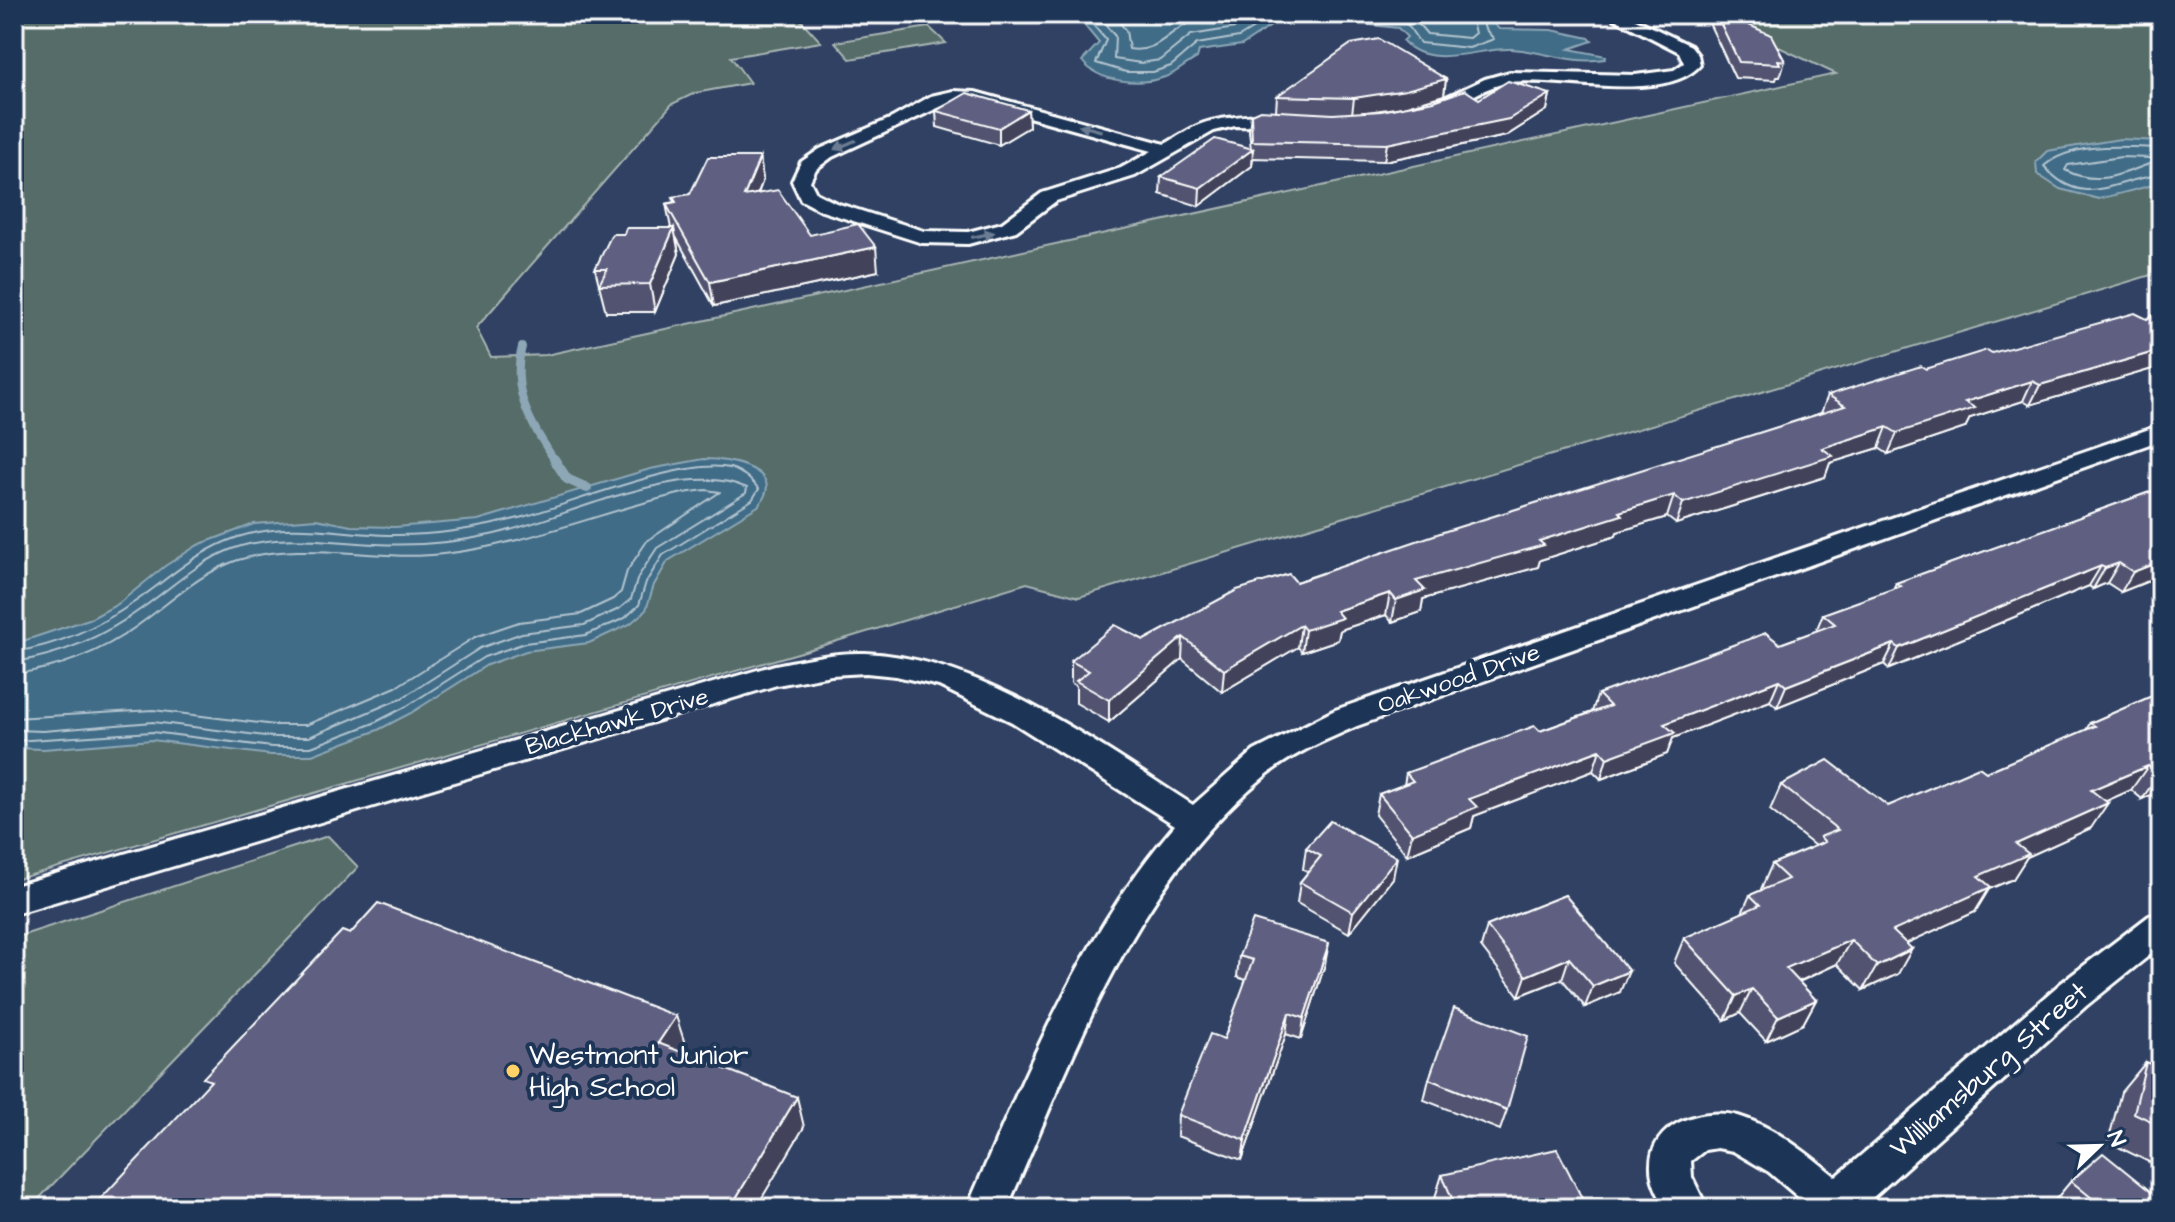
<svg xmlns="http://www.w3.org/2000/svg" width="2175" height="1222" viewBox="0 0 2175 1222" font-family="'Architects Daughter',sans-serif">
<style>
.green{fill:#556c68;stroke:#aab6b4;stroke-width:2}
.water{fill:#416c87;stroke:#8da7b7;stroke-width:2}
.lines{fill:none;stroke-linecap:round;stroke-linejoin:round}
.shore{stroke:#b3c4cf;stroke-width:2}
.stream-far1{stroke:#8da7b7;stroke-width:8}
.stream{stroke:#8da7b7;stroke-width:10}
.street-casing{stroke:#fff;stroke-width:6}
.secondary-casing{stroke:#fff;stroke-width:6}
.street{fill:#1d3557;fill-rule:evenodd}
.secondary{fill:#1d3557;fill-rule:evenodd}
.wall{fill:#51526f;stroke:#fff;stroke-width:2}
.shaded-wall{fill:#42425a;stroke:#fff;stroke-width:2}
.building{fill:#5e5f81;stroke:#fff;stroke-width:2}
.oneway{fill:#6c7c92}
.poi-dot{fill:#ffd166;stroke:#1d3557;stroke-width:3}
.labels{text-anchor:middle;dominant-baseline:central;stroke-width:8;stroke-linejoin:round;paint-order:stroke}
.street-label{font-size:24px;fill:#fff;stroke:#1d3557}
.near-poi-label{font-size:28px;fill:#fff;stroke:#1d3557;text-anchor:start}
.near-street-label{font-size:28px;fill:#fff;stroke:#1d3557}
</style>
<rect width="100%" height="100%" fill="#304163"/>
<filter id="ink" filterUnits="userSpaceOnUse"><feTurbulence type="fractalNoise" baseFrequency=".0125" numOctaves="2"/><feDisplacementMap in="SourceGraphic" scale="16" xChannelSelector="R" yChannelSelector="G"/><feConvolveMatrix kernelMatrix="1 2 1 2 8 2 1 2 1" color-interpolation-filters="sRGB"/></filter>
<g filter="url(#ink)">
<g class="green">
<polygon points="14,14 811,14 798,17 821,42 731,57 750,83 695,93 672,104 476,328 491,357 546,355 1836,74 1709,14 2132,14 2161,24 2161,272 1079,597 1027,583 798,653 14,880"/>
<polygon points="929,27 946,43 850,59 835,42"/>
<polygon points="328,836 358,867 30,1208 14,1208 14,938"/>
</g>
<g class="water">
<path d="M1075,14H1176L1195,17L1218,14H1484L1499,29L1552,30L1589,38L1592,41L1569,49L1606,56L1605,59C1572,65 1544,51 1512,49C1479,47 1431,71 1403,41L1407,37L1398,28L1344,22H1277L1242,45L1199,51L1197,58C1185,64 1177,73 1165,77C1140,86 1099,83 1082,61L1099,43Z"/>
<polygon points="2120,139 2161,141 2161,183 2099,199 2060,189 2037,174 2036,162 2047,151"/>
<path d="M704,459C730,459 789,470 758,506L668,561L654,585L646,610L630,624L589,643L526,651L487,665L411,713L378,730L312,755H271L152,740L44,749L14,748V644L92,618L118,604L165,566L198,545L254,524L316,519L351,526L395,527L478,520L650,469Z"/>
</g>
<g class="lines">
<g class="shore">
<polyline points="1084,14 1106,40 1096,63 1126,72 1153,72 1171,66 1197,44 1239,37 1273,16 1285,14"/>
<polyline points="1096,14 1115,36 1114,59 1141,63 1160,60 1191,35 1235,28 1258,14"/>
<path d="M1114,14L1126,31L1129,49C1158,54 1168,30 1192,22C1207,17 1222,20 1237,14"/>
<polyline points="1350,14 1399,20 1407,24 1420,43 1469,48 1494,39 1485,29 1480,14"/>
<polyline points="1410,14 1427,34 1469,38 1475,33 1470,14"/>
<path d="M2161,148C2125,147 2073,141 2044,166C2083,212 2116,178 2161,175"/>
<path d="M2121,157L2151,158L2154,162C2123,174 2097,187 2065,170L2068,165Z"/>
<path d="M14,652C58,645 99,627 136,601C169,578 198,550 238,537C290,521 336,533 388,535C432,536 477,529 519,518C569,505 684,457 730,468C743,472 750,479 759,489L752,500L663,555L646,582L639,605L625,618L586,635L525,643L484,657L407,706L374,723L311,747H272L152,732L14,741"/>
<path d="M14,662C59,656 104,636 141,609C171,588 197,562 232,549C279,532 327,542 376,544C414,546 453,543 490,535C560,521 683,457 747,488L746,493L657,548L638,577L631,599L619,609L584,625L522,633L480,648L402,698L309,737H273L153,722L43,731L14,730"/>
<path d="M14,674C57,669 102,652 137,626C170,603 199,573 238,560C304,539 375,562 443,554C526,545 602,511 683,493L706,490L720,492L647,541L627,571L621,592L613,599L581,614L519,622L475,637L396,687L306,725H275L153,710L14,718"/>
</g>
<path class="stream-far1" d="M522,347C510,392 532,425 555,461"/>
<polyline class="stream" points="554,459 567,479 587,488"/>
<defs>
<g id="street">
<path d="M1605,14H1625L1691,46L1698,55L1700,65C1666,104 1560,77 1512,82C1487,85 1465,102 1442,110H1430L1427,106L1485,79L1510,72L1635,75L1674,70L1684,63L1679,52Z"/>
<path d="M953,91L975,92L1165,144C1178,137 1191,127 1204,123C1223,117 1283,109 1297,122L1288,127L1235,126L1214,131L1135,176L1056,201L1016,231L968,244L922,243L822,211L801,200L792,181L801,162L820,149L892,118L931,96ZM953,101L974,102L1152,151L1121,168L1042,193L1002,223L968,232L924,231L836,203L816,193L810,181L816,169L832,157Z"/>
<path d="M2161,425V440L1357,726C1326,740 1293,753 1266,775C1133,884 1074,1055 1007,1208H967C1024,1077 1080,935 1175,825L1012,722L939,686L896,676L866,673L831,675L777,685L14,914V886L775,665C805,659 835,652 865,653C982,658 1097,744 1193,805L1254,751L1335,710Z"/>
<path d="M2161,912V946L2086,1006L1861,1208H1811L1769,1172L1733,1151L1717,1148L1705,1150L1691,1161L1692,1177L1707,1208H1665C1659,1195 1651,1182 1651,1168C1649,1123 1703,1107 1738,1116C1775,1127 1807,1153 1836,1177L2060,984L2149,916Z"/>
</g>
<polygon id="secondary" points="2140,14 2161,14 2161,24 2143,18"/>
</defs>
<use href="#street" class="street-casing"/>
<use href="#secondary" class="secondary-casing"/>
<use href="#street" class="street"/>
<use href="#secondary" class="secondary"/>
</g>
<g class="wall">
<polygon points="1711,14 1725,14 1785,61 1780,77 1777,77 1776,80 1735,78 1709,23"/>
<polygon points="1446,79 1444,95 1403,107 1367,112 1479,99 1550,94 1547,110 1506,136 1384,161 1253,158 1252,166 1199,206 1160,194 1161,177 1251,149 1249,131 1251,114 1276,111 1277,96"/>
<polygon points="1028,110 1029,127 999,145 937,127 936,111"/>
<polygon points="760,157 763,180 758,194 810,235 878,271 714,306 676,237 679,254 655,312 606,312 595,269 624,234 671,228 666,204 674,202 673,197 690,194"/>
<polygon points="2161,310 2161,368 2159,367 2030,405 2023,401 1970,418 1965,428 1888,454 1879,448 1830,463 1825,477 1676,524 1667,517 1617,532 1616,536 1540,560 1538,567 1423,599 1421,612 1392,622 1386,615 1340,630 1338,640 1302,652 1298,647 1222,692 1182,659 1109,722 1076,703 1076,686 1071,683 1071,661 1144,640 1296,582 1821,413 1828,395 1926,369 2147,319"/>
<polygon points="2161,488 2161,576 2121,592 2107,583 2093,589 2089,586 1889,669 1884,664 1777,707 1770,701 1673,738 1667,754 1601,779 1593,771 1474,816 1471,828 1407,855 1375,815 1379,794 1404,785 1406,773 1540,731 1592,712 1598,694 1780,644 1816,631 1823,614 1893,589 1896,583"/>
<polygon points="2161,692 2161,790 2142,799 2131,790 2105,801 2091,828 2027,857 2013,879 1989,889 1975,912 1906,943 1898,974 1863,990 1837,964 1799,982 1816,1000 1803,1024 1766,1041 1740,1013 1725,1020 1674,963 1684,938 1742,913 1750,895 1762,890 1761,889 1772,864 1815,846 1770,810 1781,785 1888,806 1986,772 2086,730 2090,723"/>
<polygon points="1306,848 1393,878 1349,933 1297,903 1300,882 1308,872 1303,869"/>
<polygon points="1565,895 1620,992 1585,1007 1562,979 1519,996 1481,947 1487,926"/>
<polygon points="1239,956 1325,964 1301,1039 1286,1034 1242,1160 1177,1136 1178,1115 1224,1039 1246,980 1237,977"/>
<polygon points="2146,1062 2161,1069 2161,1168 2108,1142 2121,1092"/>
<polygon points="1429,1079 1507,1110 1500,1130 1424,1100"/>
<polygon points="1442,1175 1587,1208 1434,1208 1433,1204"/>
<polygon points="2071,1181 2161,1208 2054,1208 2051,1205"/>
</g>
<g class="shaded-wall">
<polygon points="1446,79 1444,95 1403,107 1352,114 1354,98"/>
<polygon points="1550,94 1547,110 1506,136 1384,161 1387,144"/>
<polygon points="1028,110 1029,127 999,145 999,128"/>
<polygon points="1253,149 1252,166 1199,206 1200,188"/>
<polygon points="760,157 763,180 747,220 744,196"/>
<polygon points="674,228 679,254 655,312 650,284"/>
<polygon points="876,247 878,271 714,306 710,282"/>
<polygon points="2161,350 2161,363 2159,367 2030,405 2040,385"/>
<polygon points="2032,381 2023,401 1970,418 1965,428 1888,454 1897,433 1965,402"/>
<polygon points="1887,427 1879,448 1830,463 1825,477 1676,524 1683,503 1822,448"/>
<polygon points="1674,495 1667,517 1617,532 1616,536 1540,560 1538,567 1423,599 1421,612 1392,622 1396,600 1416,581 1539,541 1619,512"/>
<polygon points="2161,561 2161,576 2121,592 2133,572"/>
<polygon points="2119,563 2107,583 2093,589 2105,568"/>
<polygon points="2101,566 2089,586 1889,669 1899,648"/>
<polygon points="1390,593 1386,615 1340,630 1338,640 1302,652 1305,630 1336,611"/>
<polygon points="1301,625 1298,647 1222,692 1224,670"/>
<polygon points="1183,637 1182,659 1109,722 1109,700"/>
<polygon points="1894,644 1884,664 1777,707 1786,686"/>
<polygon points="1779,680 1770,701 1673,738 1667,754 1601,779 1607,758 1664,724"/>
<polygon points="1600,750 1593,771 1474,816 1471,828 1407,855 1412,834 1469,799"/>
<polygon points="2148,766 2131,790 2075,815 2091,790"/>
<polygon points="2161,773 2161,790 2142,799 2159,774"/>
<polygon points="2108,803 2091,828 2027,857 2013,879 1989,889 1975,912 1879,956 1893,931 1978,876 2016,844"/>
<polygon points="1397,857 1393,878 1349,933 1353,912"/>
<polygon points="1851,940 1837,964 1774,993 1786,968"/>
<polygon points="1329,943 1325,964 1301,1039 1304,1018"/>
<polygon points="1912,949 1898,974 1863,990 1877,966"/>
<polygon points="1569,958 1562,979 1519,996 1526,976"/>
<polygon points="1629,971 1620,992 1585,1007 1593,986"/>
<polygon points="1752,989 1740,1013 1725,1020 1736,996"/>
<polygon points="1816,1000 1803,1024 1766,1041 1778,1017"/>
<polygon points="1289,1013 1286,1034 1242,1160 1245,1140"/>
<polygon points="676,1016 686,1047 668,1073 658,1043"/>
<polygon points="797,1097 804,1127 756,1208 730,1208"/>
</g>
<g class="building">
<polygon points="1716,14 1725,14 1771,35 1785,61 1778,60 1780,64 1739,62"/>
<polygon points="1379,39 1446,79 1406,90 1354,98 1277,96 1351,44"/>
<polygon points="1508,81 1550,94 1509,119 1387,144 1252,141 1251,114 1260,110 1333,114 1381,111 1434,101 1465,90 1479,99"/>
<polygon points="967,93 1028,110 999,128 936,111"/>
<polygon points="1215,139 1253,149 1200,188 1161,177"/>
<polygon points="708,157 760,157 744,196 778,190 810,235 858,224 876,247 710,282 666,204 676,202 673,197 690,194"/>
<polygon points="626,228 674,228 650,284 599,285 607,269 595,269 612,234 624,234"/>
<polygon points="2161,310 2161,350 2040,385 2032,381 1965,402 1975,408 1897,433 1887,427 1822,448 1833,456 1683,503 1674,495 1619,512 1622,515 1539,541 1544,545 1416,581 1425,590 1396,600 1390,593 1336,611 1342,618 1305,630 1301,625 1224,670 1183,637 1109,700 1076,681 1089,671 1071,661 1115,625 1144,640 1237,590 1289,574 1296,582 1446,531 1845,406 1828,395 1921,366 1926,369 1987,350 1992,353 2135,313 2147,319"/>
<polygon points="2161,488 2161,561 2133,572 2119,563 2105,568 2101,566 1899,648 1894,644 1786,686 1779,680 1664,724 1675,733 1607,758 1600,750 1469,799 1477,807 1412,834 1379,794 1413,781 1406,773 1457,754 1535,726 1540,731 1610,706 1598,694 1766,633 1780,644 1835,624 1823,614 1901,586 1896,583"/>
<polygon points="2161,692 2161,773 2159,774 2148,766 2091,790 2108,803 2016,844 2029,854 1978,876 1991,887 1893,931 1912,949 1877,966 1851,940 1786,968 1816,1000 1778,1017 1752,989 1736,996 1684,938 1760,905 1750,895 1788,879 1772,864 1825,842 1820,837 1838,830 1781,785 1828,760 1888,806 1979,767 1986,772 2095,726 2090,723"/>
<polygon points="1330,821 1397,857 1353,912 1300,882 1321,856 1306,848"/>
<polygon points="1565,895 1629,971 1593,986 1569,958 1526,976 1487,926"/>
<polygon points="378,903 676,1016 658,1043 797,1097 730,1208 92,1208 211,1081 203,1078 342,931 350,934"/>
<polygon points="1253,920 1329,943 1304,1018 1289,1013 1245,1140 1178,1115 1210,1034 1224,1039 1253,960 1239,956"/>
<polygon points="1454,1008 1528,1036 1507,1110 1429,1079"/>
<polygon points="2146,1062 2161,1069 2161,1126 2134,1113"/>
<polygon points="1557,1149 1587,1208 1456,1208 1442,1175"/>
<polygon points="2103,1153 2161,1200 2161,1208 2104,1208 2071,1181"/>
</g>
<defs><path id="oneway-solid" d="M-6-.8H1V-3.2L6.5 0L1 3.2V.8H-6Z" transform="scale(2)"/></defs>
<g class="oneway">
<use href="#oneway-solid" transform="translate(1090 128) rotate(-165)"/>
<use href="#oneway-solid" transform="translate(845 145) rotate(157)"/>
<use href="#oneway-solid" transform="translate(983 235) rotate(-12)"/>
</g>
</g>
<circle class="poi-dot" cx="513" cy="1071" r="8"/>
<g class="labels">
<g class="street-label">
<text transform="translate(1459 679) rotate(-19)">Oakwood Drive</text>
<text transform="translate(617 722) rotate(-16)">Blackhawk Drive</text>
</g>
<g class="near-poi-label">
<text x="529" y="1055">Westmont Junior<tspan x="529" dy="32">High School</tspan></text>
</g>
<g class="near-street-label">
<text transform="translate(1989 1070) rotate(-41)">Williamsburg Street</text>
</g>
</g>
<rect width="2175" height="1222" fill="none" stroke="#1d3557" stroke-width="48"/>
<rect x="24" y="24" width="2127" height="1174" fill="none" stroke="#fff" stroke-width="3" filter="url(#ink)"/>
<g transform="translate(2099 1146) rotate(67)" stroke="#1d3557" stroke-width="6" paint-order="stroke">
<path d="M0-6L14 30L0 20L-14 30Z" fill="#ffffff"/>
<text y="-12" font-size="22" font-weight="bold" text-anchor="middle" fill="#ffffff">N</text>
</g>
</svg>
